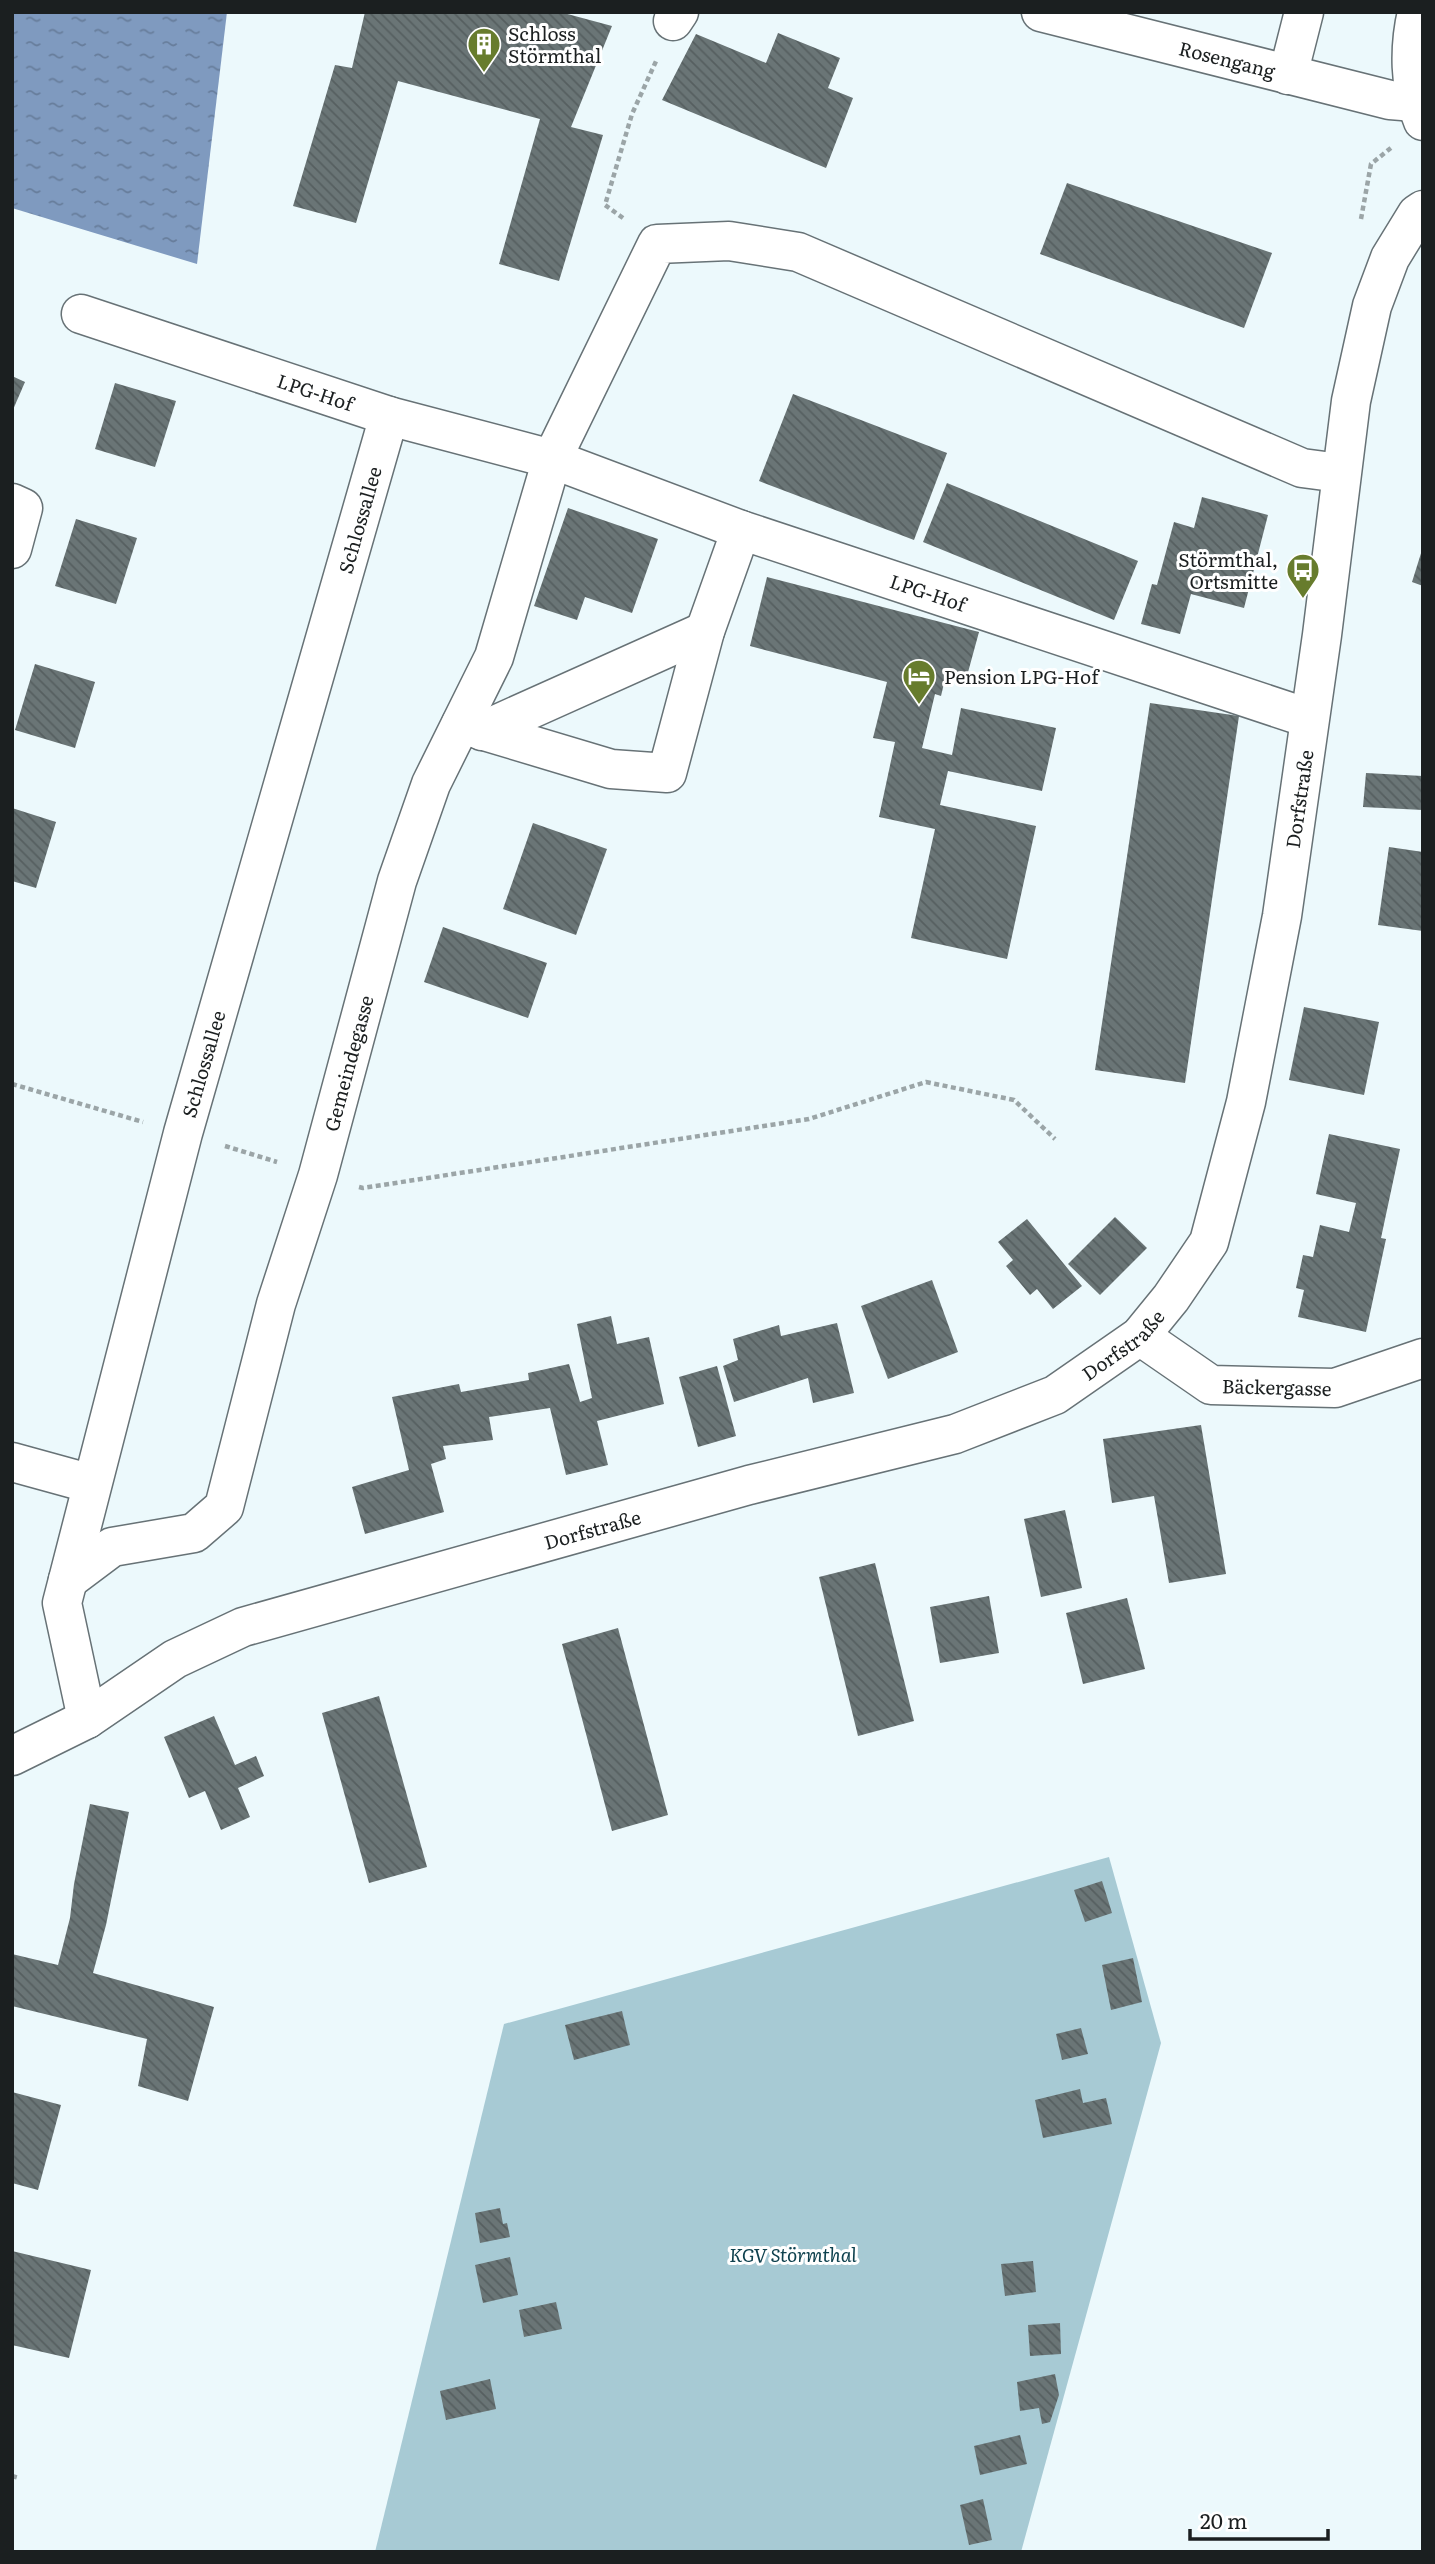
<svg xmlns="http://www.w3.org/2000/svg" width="1435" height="2564" viewBox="0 0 1435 2564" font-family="Literata,serif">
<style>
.garden{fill:#a7cad4}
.water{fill:url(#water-ripples)}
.building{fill:url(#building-back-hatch)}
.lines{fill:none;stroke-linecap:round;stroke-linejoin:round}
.minor-casing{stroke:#677276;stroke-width:41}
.path{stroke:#9ba5a7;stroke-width:4.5;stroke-dasharray:5 3.5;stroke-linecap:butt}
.minor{stroke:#fff;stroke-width:38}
.labels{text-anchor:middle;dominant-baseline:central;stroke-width:6;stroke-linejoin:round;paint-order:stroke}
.poi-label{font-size:19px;fill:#1b1f20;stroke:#fff;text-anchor:start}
.street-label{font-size:19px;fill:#1b1f20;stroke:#fff}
.park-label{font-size:19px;font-style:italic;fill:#0e414e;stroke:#fff}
</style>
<defs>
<pattern id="water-ripples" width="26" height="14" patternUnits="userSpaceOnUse" patternTransform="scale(1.75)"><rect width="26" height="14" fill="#7f9abf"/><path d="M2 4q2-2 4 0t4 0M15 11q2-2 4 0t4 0" fill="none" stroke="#677d9b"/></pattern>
<pattern id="building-back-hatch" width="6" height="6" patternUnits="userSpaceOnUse" patternTransform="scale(1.75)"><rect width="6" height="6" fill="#6a7576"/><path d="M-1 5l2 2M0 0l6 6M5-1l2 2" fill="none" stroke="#565f60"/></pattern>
</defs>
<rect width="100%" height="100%" fill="#ecf9fc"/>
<polygon class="garden" points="1109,1857 1161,2043 1021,2552 375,2552 504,2024"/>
<polygon class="water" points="12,12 227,12 197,264 12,208"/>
<g class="building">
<polygon points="365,12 560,12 612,26 571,127 603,135 559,281 499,264 540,119 398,81 356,223 293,206 335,65 352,68"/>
<polygon points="778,33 840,58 828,88 853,98 826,168 662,100 696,34 766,63"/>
<polygon points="1067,183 1272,253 1244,328 1040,254"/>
<polygon points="12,376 25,382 12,412"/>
<polygon points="115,383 176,401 155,467 95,449"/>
<polygon points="793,394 947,453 914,540 759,481"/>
<polygon points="947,483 1138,561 1114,620 923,542"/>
<polygon points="1202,497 1268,515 1244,608 1191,594 1180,634 1141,624 1152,584 1157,585 1174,522 1194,528"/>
<polygon points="568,508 658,539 632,613 585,597 577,620 534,606"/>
<polygon points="76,519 137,538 116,604 55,586"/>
<polygon points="1422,550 1423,550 1423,586 1412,582"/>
<polygon points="767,577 979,632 967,676 947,671 941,696 935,694 922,748 952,755 961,708 1056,728 1042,791 948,771 940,805 1036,826 1007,959 911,938 935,829 879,817 895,742 873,738 887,682 750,646"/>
<polygon points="35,664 95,682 75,748 15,730"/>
<polygon points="1150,703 1239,716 1185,1083 1095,1070"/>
<polygon points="1366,773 1423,776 1423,810 1363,807"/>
<polygon points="12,808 56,822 36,888 12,881"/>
<polygon points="533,823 607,849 576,935 503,909"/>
<polygon points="1389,847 1423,852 1423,931 1378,925"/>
<polygon points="443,927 547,963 528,1018 424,982"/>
<polygon points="1304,1007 1379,1022 1364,1095 1289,1080"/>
<polygon points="1329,1134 1400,1149 1381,1238 1386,1239 1366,1332 1298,1317 1304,1290 1296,1288 1303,1255 1313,1257 1320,1225 1349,1232 1356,1203 1316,1194"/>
<polygon points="1115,1217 1147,1248 1100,1295 1068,1264"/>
<polygon points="1027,1219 1082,1286 1053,1309 1037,1289 1030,1295 1006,1266 1013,1260 998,1242"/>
<polygon points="932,1280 958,1352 888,1379 861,1306"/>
<polygon points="611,1316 617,1344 649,1337 664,1404 597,1421 608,1465 566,1475 550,1408 489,1417 493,1440 443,1446 446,1459 431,1464 444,1512 365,1534 352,1487 409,1470 392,1397 459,1384 461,1392 529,1380 528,1373 569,1364 580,1402 592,1398 577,1324"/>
<polygon points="837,1323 854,1393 813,1403 808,1378 734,1402 723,1366 738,1360 733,1339 779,1325 781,1336"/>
<polygon points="717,1366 736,1436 698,1447 679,1377"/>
<polygon points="1201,1425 1226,1574 1169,1583 1154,1496 1112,1503 1103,1439"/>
<polygon points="1065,1510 1082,1588 1041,1597 1024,1519"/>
<polygon points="875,1563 914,1721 858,1736 819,1577"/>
<polygon points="989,1596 999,1653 940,1663 930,1607"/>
<polygon points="1127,1598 1145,1669 1083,1684 1066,1613"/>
<polygon points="618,1628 668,1815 612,1831 562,1644"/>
<polygon points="379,1696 427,1867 369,1883 322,1713"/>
<polygon points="214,1716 235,1765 256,1756 264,1776 238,1788 250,1817 221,1830 205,1791 189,1798 164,1737"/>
<polygon points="90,1804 129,1812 106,1925 93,1973 214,2007 188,2101 138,2086 147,2039 12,2006 12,1954 58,1965 70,1918 74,1884"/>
<polygon points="1102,1881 1112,1913 1085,1922 1074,1890"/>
<polygon points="1133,1958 1142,2002 1111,2010 1102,1965"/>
<polygon points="622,2011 630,2045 574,2060 565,2025"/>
<polygon points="1081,2028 1088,2054 1062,2060 1056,2034"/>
<polygon points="1080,2089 1083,2103 1106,2098 1112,2124 1043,2138 1035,2100"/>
<polygon points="12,2092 61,2105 38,2190 12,2183"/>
<polygon points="500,2208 503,2224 507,2223 510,2237 480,2243 475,2213"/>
<polygon points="12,2251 91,2270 69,2358 12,2345"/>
<polygon points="510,2257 518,2295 483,2303 475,2265"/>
<polygon points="1033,2261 1036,2292 1005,2296 1001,2264"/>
<polygon points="556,2302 562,2329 524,2337 519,2310"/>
<polygon points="1060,2323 1061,2354 1030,2356 1028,2325"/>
<polygon points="1055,2374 1059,2395 1050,2422 1042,2424 1039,2408 1020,2411 1017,2382"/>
<polygon points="490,2379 496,2409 446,2420 440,2391"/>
<polygon points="1020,2435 1027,2464 980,2475 974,2446"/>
<polygon points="983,2499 992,2540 969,2545 960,2505"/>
</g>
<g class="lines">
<defs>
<g id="minor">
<path id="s1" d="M1041,12L1390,100L1415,102"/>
<path d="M1417,12C1409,46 1409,88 1423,121"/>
<polyline points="673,21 679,12"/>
<polyline points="1288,75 1304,12"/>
<path id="s2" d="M81,314L389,416L552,459L741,530L1308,718"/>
<polyline points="12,503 23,508 12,549"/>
<polyline points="461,724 611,769 667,773 705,631 741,530"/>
<polyline points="482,731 705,631"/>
<path id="s3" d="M1140,1336L1211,1385L1335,1388L1423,1358"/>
<polyline points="12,1462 92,1484"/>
<path id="s4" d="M68,1580L112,1547L194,1533L224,1507L276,1304L318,1175L397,881L431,784L494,657L552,459L657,244L729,241L798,252L1302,468L1340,473"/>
<path id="s5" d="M87,1719L62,1603L183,1133L389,416"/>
<path id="s6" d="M12,1756L87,1719L175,1659L243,1627L749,1485L955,1434L1055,1395L1140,1336L1171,1298L1209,1242L1246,1102L1282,916L1322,635L1351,401L1372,306L1390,258L1417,214L1423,210"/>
</g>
</defs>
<use href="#minor" class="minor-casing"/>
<g class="path">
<polyline points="623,218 605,205 632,114 657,59"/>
<polyline points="1361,219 1371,164 1392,147"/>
<polyline points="12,1084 143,1122"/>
<polyline points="225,1146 277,1162"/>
<polyline points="359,1187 363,1188 809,1119 926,1082 1014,1100 1055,1139"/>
<polyline points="12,2476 19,2478"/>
</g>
<use href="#minor" class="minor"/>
</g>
<defs>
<symbol id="building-pin" viewBox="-11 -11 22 30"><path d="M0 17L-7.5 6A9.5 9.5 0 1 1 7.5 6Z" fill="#677c2d" stroke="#fff"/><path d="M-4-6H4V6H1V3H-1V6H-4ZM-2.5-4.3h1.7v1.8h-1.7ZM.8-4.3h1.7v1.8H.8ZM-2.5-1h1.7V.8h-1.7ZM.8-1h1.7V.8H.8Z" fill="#fff"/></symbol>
<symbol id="bus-pin" viewBox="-11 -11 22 30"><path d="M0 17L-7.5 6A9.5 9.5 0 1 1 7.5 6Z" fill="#677c2d" stroke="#fff"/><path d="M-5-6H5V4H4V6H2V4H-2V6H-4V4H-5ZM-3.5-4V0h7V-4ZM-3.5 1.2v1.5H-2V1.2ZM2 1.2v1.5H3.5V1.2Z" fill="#fff"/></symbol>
<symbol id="hotel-pin" viewBox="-11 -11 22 30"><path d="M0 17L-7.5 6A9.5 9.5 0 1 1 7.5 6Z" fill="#677c2d" stroke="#fff"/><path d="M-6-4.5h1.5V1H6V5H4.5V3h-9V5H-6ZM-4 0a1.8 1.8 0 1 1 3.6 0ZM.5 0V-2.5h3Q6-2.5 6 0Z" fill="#fff"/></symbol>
</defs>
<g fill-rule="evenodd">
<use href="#building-pin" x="465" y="25" width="38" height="52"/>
<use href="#bus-pin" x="1284" y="551" width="38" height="52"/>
<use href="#hotel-pin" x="900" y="657" width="38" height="52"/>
</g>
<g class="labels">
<g class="poi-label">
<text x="508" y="33">Schloss<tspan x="508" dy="22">Störmthal</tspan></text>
<text x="1278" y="559" text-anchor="end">Störmthal,<tspan x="1278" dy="22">Ortsmitte</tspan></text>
<text x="944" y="676">Pension LPG-Hof</text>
</g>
<g class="street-label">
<text stroke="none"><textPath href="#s1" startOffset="192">Rosengang</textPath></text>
<text stroke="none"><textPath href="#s2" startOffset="247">LPG-Hof</textPath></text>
<text stroke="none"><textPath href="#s5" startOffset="1242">Schlossallee</textPath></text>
<text stroke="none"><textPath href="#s2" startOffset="892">LPG-Hof</textPath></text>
<text stroke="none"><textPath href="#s6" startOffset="1783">Dorfstraße</textPath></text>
<text stroke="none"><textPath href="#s4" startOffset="639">Gemeindegasse</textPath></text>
<text stroke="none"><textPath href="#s5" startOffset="676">Schlossallee</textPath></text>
<text stroke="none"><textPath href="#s6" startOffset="1195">Dorfstraße</textPath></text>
<text stroke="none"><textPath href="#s3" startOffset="152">Bäckergasse</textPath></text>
<text stroke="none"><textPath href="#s6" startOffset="628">Dorfstraße</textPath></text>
</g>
<g class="park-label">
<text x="793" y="2254">KGV Störmthal</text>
</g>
</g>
<rect width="1435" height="2564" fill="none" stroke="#1b1f20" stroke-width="28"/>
<path d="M1190 2529v10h138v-10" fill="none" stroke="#1b1f20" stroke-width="3.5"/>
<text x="1200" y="2529" font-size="21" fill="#1b1f20" stroke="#ffffff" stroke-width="5" paint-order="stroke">20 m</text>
</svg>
